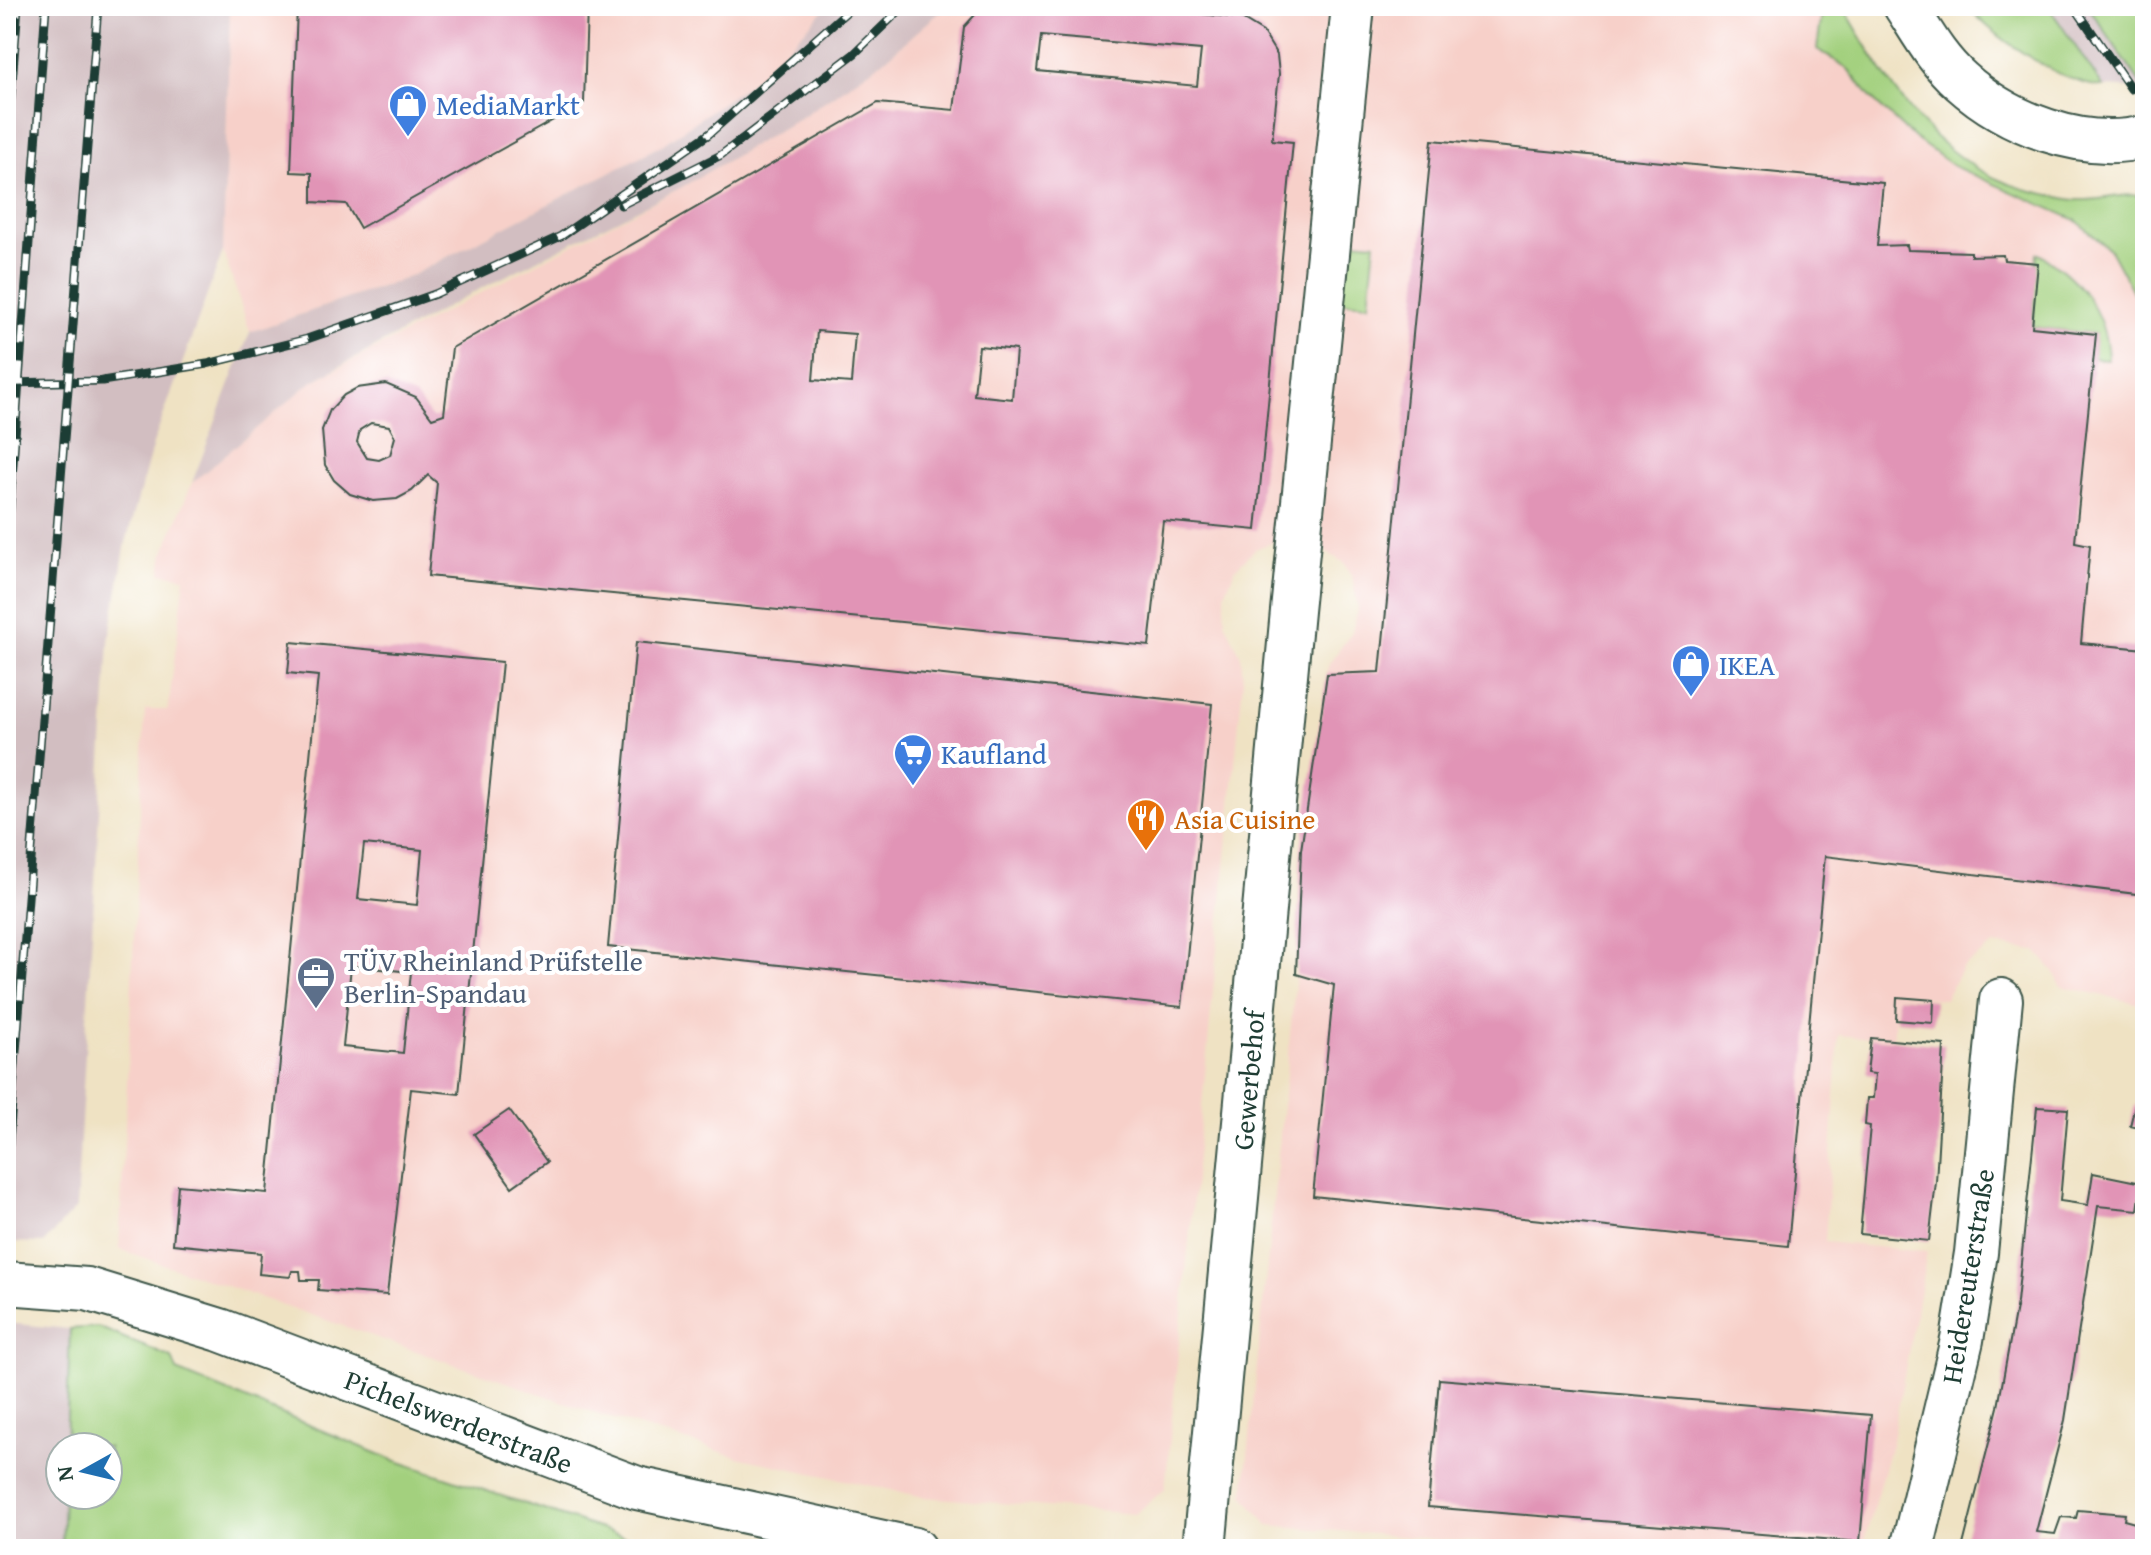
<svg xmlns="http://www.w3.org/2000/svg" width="2151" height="1555" viewBox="0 0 2151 1555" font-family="'Gentium Book Plus',serif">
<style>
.built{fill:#f7d0c9}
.industrial{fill:#d2bec1}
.green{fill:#a3d07e;stroke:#618659;stroke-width:2}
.building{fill:#e194b6;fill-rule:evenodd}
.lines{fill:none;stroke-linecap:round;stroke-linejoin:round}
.minor-casing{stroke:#3e5649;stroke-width:46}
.minor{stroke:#fff;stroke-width:42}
.rail-casing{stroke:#1f3d34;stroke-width:9}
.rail{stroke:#fff;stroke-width:6;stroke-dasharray:18;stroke-linecap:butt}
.labels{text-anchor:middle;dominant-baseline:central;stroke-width:8;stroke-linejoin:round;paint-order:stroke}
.shop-label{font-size:28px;fill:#366cbe;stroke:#fff;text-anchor:start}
.food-label{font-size:28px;fill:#c56008;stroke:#fff;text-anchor:start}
.service-label{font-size:28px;fill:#4e5e75;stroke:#fff;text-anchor:start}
.street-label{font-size:28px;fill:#1f3d34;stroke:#fff}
</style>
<rect width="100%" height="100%" fill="#fff"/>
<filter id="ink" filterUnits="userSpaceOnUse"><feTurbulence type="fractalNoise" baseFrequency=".0125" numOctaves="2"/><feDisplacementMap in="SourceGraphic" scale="16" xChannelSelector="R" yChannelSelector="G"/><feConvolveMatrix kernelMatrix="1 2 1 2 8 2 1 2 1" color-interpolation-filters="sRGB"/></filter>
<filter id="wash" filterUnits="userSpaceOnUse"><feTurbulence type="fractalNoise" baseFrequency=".006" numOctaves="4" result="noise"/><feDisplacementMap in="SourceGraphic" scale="32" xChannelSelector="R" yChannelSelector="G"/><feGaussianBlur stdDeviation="1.8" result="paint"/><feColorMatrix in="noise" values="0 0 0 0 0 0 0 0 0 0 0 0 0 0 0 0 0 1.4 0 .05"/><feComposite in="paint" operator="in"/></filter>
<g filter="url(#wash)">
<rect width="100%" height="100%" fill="#efe2c3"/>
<g class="built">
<polygon points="230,6 828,6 760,76 662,145 407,278 250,332 223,251"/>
<polygon points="947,6 1843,6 1910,113 1960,159 2015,188 2077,200 2145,195 2145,1005 2061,986 2054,971 2036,951 1994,945 1962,968 1945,999 1897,996 1893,1040 1839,1035 1825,1242 1927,1252 1892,1440 1862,1549 1552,1549 1268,1525 1244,1496 1296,974 1301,850 1307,802 1329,664 1352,632 1358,607 1352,576 1344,563 1307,539 1283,538 1255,549 1235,569 1225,593 1225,622 1241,656 1243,680 1165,1489 1135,1514 924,1497 741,1458 596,1413 119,1249 145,710 168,710 185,577 161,573 164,552 192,483 310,383 680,188 803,116 883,61"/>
</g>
<g class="industrial">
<polygon points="6,6 230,6 223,251 153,444 126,542 109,641 76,1208 44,1243 6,1242"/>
<polygon points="828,6 947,6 883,61 803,116 680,188 476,291 310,383 192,483 250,332 407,278 662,145 760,76"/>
<polygon points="2048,6 2088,6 2144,89 2103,87"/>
<polygon points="6,1323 70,1329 66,1447 60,1447 60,1495 64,1495 62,1549 6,1549"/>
</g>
<g class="green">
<path d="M1823,6H1843C1891,89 1940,173 2041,193C2053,195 2066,200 2078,200C2100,201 2122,193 2145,195V314L2111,251L2076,220L1953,166L1914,138L1871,98L1847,68L1817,49Z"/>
<path d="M1968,6H2048L2103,87C2065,85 1990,36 1968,6Z"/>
<polygon points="2088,6 2145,6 2145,88 2144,89"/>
<polygon points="1341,240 1375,243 1369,304 1335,301"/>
<path d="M2037,253C2077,275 2106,311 2108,359L2093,358L2095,334L2032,327Z"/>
<polygon points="98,1327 172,1358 177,1371 391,1459 661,1549 62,1549 64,1495 108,1495 108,1447 66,1447 70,1329"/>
</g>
<g id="blocks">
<g class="building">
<polygon points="297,6 587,6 584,103 360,228 346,204 312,202 312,173 291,172"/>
<path d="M983,6H1123L1240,18L1263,32L1277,55L1279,74L1272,140L1293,142L1256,530L1163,521L1149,646L428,576L437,483L428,475L412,491L397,499L373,501L350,494L334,480L325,465L322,430L330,410L344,395L357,388L386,384L416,397L432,418L444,414L452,348L878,103L954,110L964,27ZM1041,36L1201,50L1197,86L1037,71ZM817,331L855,334L851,383L813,380ZM979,346L1016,350L1012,399L974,395ZM371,423L389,426L395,437L390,455L379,460L367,458L357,442L360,430Z"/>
<polygon points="1432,140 1883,183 1877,246 1907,245 1908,250 1971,252 1971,256 2003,255 2004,260 2038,263 2032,327 2096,334 2075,542 2090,545 2081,643 2145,649 2145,895 1825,856 1788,1246 1313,1196 1334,985 1296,974 1301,850 1327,674 1380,672"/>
<path d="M291,642L502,662L459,1094L411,1089L387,1295L318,1290L319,1280H301L300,1271H292L290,1277L259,1274L261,1253L173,1244L178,1185L267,1193L318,676L288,673ZM364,844L422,850L417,905L358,899ZM351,966L411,972L403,1053L343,1047Z"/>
<polygon points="636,642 1212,704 1182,1007 608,947"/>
<polygon points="1897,997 1934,1000 1933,1023 1896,1020"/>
<polygon points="1871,1038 1944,1045 1936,1182 1929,1241 1860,1234 1870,1126 1865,1125 1867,1098 1873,1098 1875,1074 1867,1073"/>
<polygon points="2135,1105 2145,1107 2145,1129 2130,1126"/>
<polygon points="2037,1107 2068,1109 2060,1201 2088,1205 2093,1173 2142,1183 2138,1210 2098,1206 2065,1420 2036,1532 2055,1534 2061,1517 2076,1518 2078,1510 2125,1514 2124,1520 2135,1523 2136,1530 2145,1530 2145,1549 1962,1549 1998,1407 2017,1302"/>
<polygon points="509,1110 547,1162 512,1187 474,1134"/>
<polygon points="1439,1379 1871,1415 1860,1542 1428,1507"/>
</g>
</g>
</g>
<g filter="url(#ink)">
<use href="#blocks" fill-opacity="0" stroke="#3e5649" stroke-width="2"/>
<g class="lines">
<defs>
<g id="minor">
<path d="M1905,6C1922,32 1937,60 1961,81C2008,123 2082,152 2145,137"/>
<polyline points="6,1283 87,1289 220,1330 637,1488 915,1549"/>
<polyline points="1204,1549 1292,611 1353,6"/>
<polyline points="1912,1549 1962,1340 1976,1253 2001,1000"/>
</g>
</defs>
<use href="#minor" class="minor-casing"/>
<use href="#minor" class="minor"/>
<defs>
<g id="rail">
<polyline points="2074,6 2131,89"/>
<polyline points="6,159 18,6"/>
<polyline points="621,205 721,155 854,54 904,6"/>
<polyline points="6,383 102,381 207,364 307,339 435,294 561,236 709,134 853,6"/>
<polyline points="6,561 46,6"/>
<polyline points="6,1179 98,6"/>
</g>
</defs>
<use href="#rail" class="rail-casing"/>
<use href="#rail" class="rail"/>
</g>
</g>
<defs>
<symbol id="shop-pin" viewBox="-11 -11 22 30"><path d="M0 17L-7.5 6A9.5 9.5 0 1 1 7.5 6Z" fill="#3f7fe0" stroke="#fff"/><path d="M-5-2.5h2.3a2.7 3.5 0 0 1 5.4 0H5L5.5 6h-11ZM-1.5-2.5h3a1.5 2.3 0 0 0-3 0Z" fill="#fff"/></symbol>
<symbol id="supermarket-pin" viewBox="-11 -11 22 30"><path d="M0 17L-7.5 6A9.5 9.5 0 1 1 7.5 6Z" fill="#3f7fe0" stroke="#fff"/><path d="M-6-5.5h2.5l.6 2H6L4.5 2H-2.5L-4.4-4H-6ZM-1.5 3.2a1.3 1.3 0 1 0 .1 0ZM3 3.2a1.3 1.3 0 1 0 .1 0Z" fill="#fff"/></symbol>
<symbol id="restaurant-pin" viewBox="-11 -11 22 30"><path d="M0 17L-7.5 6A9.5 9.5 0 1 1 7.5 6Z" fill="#e8710a" stroke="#fff"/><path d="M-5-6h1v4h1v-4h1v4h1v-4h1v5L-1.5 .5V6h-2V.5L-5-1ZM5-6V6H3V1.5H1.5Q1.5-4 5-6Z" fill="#fff"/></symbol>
<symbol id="office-pin" viewBox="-11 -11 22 30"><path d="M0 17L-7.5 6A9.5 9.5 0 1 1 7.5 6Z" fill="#5c6f8a" stroke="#fff"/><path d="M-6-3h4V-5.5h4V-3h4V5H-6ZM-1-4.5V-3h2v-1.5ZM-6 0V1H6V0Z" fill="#fff"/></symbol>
</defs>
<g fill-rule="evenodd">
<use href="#shop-pin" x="386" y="82" width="44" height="60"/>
<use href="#shop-pin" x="1669" y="642" width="44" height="60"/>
<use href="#supermarket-pin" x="891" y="731" width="44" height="60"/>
<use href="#restaurant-pin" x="1124" y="796" width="44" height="60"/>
<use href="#office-pin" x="294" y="954" width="44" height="60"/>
</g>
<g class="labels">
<g class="shop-label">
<text x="436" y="104">MediaMarkt</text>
<text x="1719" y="664">IKEA</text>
<text x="941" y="753">Kaufland</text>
</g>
<g class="food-label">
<text x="1174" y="818">Asia Cuisine</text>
</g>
<g class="service-label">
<text x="344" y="960">TÜV Rheinland Prüfstelle<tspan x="344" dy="32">Berlin-Spandau</tspan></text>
</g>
<g class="street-label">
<text transform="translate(1248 1080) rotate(-85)">Gewerbehof</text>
<text transform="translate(1967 1276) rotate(-81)">Heidereuterstraße</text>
<text transform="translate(459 1421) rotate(21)">Pichelswerderstraße</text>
</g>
</g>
<rect width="2151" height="1555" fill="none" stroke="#fff" stroke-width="32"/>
<g transform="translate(84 1471) rotate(262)"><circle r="38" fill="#ffffff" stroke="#a5b1ae" stroke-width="2"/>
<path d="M0-6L14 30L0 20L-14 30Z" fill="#1f6fb2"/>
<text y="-12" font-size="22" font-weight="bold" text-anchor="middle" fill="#1f3d34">N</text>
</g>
</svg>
